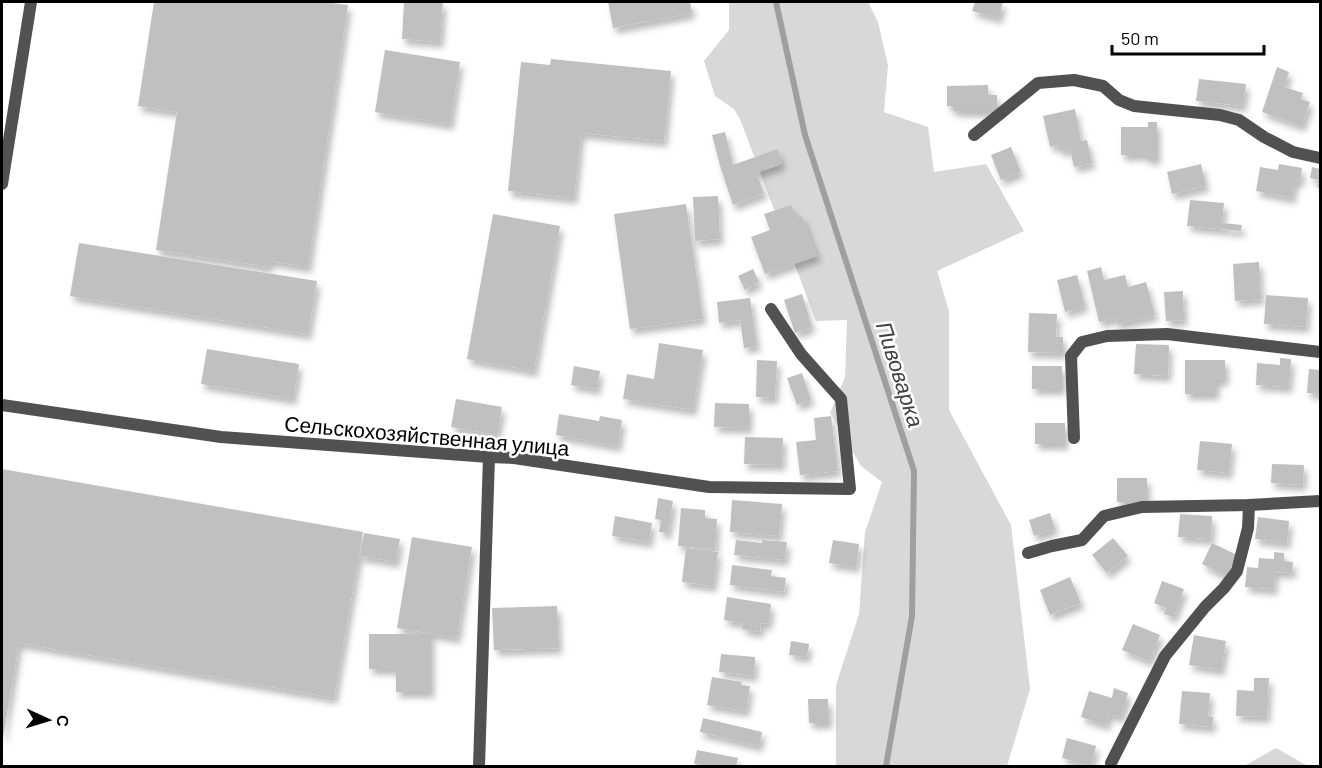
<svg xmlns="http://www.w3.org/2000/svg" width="1322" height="768" viewBox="0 0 1322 768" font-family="Barlow,sans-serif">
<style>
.green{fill:#d8d8d8}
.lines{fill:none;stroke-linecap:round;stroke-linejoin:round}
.stream{stroke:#9f9f9f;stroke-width:6}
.building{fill:#c0c0c0;filter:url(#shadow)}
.street{stroke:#515151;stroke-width:12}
.labels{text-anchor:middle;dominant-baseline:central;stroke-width:5;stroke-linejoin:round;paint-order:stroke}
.street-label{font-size:21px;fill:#000;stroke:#fff}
.water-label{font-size:22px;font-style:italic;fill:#404040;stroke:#fff}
</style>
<defs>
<filter id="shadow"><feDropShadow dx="3.5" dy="6" stdDeviation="3" flood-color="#0004"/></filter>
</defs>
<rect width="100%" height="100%" fill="#fff"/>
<g class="green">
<polygon points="729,2 868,2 878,22 888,65 884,112 928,127 934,172 986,164 1024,231 937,271 949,311 949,410 1011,525 1030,689 1007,766 836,766 836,685 859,614 865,532 882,482 861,466 830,413 845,377 847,320 816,321 740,119 734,109 715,96 704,61 729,30"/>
<polygon points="1276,748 1308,766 1244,766"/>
</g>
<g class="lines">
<polyline class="stream" points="776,2 805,135 914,471 912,616 886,766"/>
</g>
<g class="building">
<polygon points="154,2 323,2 348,5 308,267 270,261 269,267 156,250 177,112 138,106"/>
<polygon points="404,2 443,2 440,42 402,39"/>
<polygon points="608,2 690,2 692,13 613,28"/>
<polygon points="975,2 1003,2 999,18 972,11"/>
<polygon points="385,50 460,62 450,124 375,112"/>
<polygon points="551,59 671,71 664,141 581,133 574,198 508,191 521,62 550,65"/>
<polygon points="1277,67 1289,72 1284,87 1303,93 1301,99 1310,102 1302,126 1262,112"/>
<polygon points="1199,79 1246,84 1243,106 1196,101"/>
<polygon points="988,85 988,95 997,95 997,111 953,111 953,106 947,106 947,86"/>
<polygon points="1075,109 1081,141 1087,140 1092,163 1074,167 1070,149 1060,151 1058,145 1050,147 1043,116"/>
<polygon points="1148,122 1157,122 1157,159 1146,159 1146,155 1121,155 1121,127 1148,127"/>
<polygon points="725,132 733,165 777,149 782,164 756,173 764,193 733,205 721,169 712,135"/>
<polygon points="1011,147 1021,172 1001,180 991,155"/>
<polygon points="1201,164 1206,186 1172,194 1167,172"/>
<polygon points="1279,164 1302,168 1300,182 1295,181 1292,198 1256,191 1260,167 1278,170"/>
<polygon points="1312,167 1320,169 1320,188 1317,187 1319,180 1310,178"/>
<polygon points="718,196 720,239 695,241 693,197"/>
<polygon points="1190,200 1224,203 1222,223 1242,225 1241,231 1187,226"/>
<polygon points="686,204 703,319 630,329 614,214"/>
<polygon points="791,205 796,218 802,216 817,256 765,274 751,237 770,230 764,214"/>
<polygon points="493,214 560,226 534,371 467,359"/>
<polygon points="79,243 317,281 308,334 70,296"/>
<polygon points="1259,262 1261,299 1235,301 1233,264"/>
<polygon points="1101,267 1104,280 1125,275 1128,287 1146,282 1155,315 1117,324 1115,318 1099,322 1087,271"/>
<polygon points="753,269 759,282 745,290 738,276"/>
<polygon points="1077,275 1085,306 1065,312 1057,280"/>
<polygon points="1183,291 1184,320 1166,321 1164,292"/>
<polygon points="802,294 812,327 795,333 784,300"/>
<polygon points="1266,295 1308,298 1306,327 1264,324"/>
<polygon points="750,298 757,346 744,348 740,320 719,323 717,302"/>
<polygon points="1029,313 1057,314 1056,337 1063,337 1063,353 1028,352"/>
<polygon points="659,343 703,350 693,410 623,399 627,374 654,379"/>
<polygon points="1136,344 1169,345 1168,376 1134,374"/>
<polygon points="207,349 299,364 293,399 201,384"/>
<polygon points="1280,358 1291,359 1289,387 1256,385 1257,363 1280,365"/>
<polygon points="757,360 777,361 775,398 756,397"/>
<polygon points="1185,360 1225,360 1225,380 1216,380 1216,394 1185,394"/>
<polygon points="574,366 600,371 597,389 571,385"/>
<rect x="1032" y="366" width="30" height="23"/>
<polygon points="1309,369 1320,370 1320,394 1307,393"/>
<polygon points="802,373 811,400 797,405 787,378"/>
<polygon points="456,399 502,407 497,435 451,427"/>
<polygon points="715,403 749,404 749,428 714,427"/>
<polygon points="559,414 599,421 600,416 622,420 618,446 556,435"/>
<polygon points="831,416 838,471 800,475 796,442 816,440 814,418"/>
<rect x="1035" y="423" width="30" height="21"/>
<polygon points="745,437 783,438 782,465 744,464"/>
<polygon points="1200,441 1232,444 1229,473 1197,470"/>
<polygon points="1272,464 1304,465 1303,485 1271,483"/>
<polygon points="2,469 363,532 334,698 19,643 3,738 2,738"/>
<rect x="1117" y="478" width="30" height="24"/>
<polygon points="658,498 673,501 668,533 659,532 661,520 655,519"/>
<polygon points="732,500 782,504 779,536 730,532"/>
<polygon points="681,508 705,510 705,518 717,519 715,549 678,546"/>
<polygon points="1050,513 1055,529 1034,536 1029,520"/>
<polygon points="1180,514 1212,516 1211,539 1178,537"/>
<polygon points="615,516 652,523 649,542 612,536"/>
<polygon points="1258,517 1289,521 1287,543 1255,539"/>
<polygon points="364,533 400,539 396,562 360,556"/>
<polygon points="412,537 472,547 457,638 397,628"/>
<polygon points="1113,538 1128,556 1107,573 1092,555"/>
<polygon points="736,540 762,543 762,540 787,542 785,560 734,555"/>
<polygon points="833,540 859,544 856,567 829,563"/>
<polygon points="1212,543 1237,555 1226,576 1202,564"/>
<polygon points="686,548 718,552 713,586 682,582"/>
<polygon points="1274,552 1284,553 1284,561 1293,562 1292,573 1275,572 1274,589 1245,587 1247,567 1258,568 1259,558 1274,559"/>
<polygon points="732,565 772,570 771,576 786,578 784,592 730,585"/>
<polygon points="1070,577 1081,603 1050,615 1040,590"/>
<polygon points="1162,581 1184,589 1174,617 1164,614 1166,608 1154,603"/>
<polygon points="727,597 771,604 769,624 761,623 760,632 742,629 743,623 724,620"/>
<polygon points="557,606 559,648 494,650 492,608"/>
<polygon points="1133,624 1160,635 1149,661 1122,650"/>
<polygon points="369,634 431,634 431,692 396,692 396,669 369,669"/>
<polygon points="1194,635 1226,641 1221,670 1189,665"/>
<polygon points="791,641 809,644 807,657 789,655"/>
<polygon points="721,654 755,657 754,676 719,672"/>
<polygon points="712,677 742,682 741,685 750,686 746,711 707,705"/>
<polygon points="1254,678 1269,678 1267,717 1236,716 1237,690 1254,691"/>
<polygon points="1114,688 1128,693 1121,717 1109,714 1106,725 1081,717 1089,691 1112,698"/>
<polygon points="1182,691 1210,693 1208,716 1213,717 1212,727 1179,724"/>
<polygon points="808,699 828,699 829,723 809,723"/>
<polygon points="703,718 762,732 759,746 700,732"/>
<polygon points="1067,738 1096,746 1091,766 1062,758"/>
<polygon points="697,750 738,758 736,766 708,766 694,764"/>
</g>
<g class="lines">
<g class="street">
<polyline points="974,135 1038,83 1074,80 1103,86 1119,100 1134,106 1220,115 1239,120 1264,137 1293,152 1320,158"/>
<polyline points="2,184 31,2"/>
<polyline points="2,405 221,437 489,457 514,458 709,487 850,489 841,399 801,354 771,309"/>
<polyline points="1074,438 1071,356 1082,342 1107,336 1167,334 1320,352"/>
<polyline points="1028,553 1052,546 1082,540 1104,516 1142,507 1249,505 1320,501"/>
<polyline points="1111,763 1165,656 1205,607 1224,588 1237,571 1248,528 1249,505"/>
<polyline points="479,766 489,457"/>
</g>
</g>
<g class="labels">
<g class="street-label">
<text transform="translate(427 435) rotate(5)">Сельскохозяйственная улица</text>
</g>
<g class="water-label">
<text transform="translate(901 374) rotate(72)">Пивоварка</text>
</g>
</g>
<rect width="1322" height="768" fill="none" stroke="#000000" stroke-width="6"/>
<g transform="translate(48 720) rotate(94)" stroke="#ffffff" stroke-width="4.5" paint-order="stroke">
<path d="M0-4.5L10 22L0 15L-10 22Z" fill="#000000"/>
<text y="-9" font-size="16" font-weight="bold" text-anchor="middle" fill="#000000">С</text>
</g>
<path d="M1112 45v9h152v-9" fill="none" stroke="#000000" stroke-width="3"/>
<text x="1121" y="45" font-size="18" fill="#000000" stroke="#ffffff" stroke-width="4.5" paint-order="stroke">50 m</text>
</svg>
